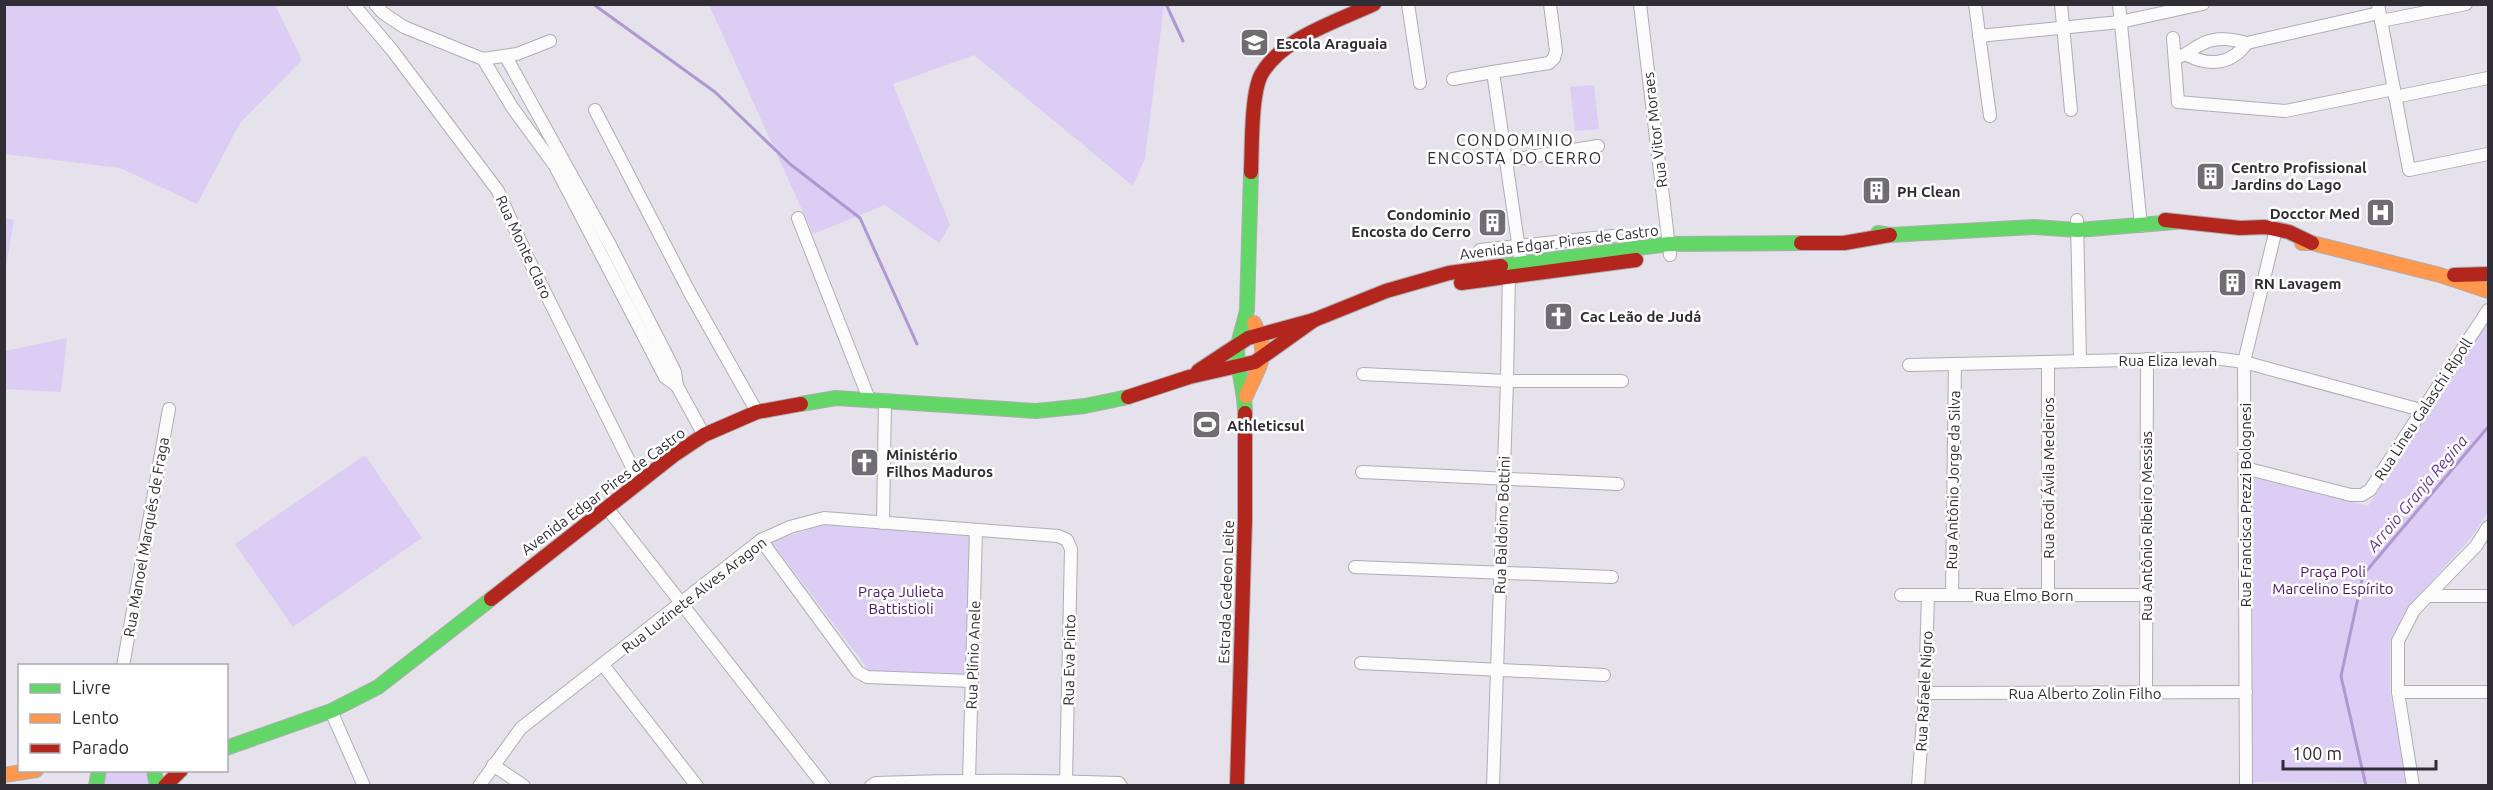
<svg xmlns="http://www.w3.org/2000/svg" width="2493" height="790" viewBox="0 0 2493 790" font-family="Ubuntu,sans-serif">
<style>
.green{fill:#dccdf4}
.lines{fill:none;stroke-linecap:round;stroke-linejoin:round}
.stream{stroke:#af98d1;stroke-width:3}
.street-casing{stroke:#afadb3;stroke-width:14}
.fast-casing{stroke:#afadb3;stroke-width:16}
.slow-casing{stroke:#afadb3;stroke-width:16}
.jam-casing{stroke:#afadb3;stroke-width:16}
.street{stroke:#fbfbfc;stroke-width:12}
.fast{stroke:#63d668;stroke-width:14}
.slow{stroke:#ff974d;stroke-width:14}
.jam{stroke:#b3261e;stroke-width:14}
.labels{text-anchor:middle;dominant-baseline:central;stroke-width:5;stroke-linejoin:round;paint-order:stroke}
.poi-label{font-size:15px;font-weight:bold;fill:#302d34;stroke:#fff;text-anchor:start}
.street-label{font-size:15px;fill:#302d34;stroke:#fff}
.park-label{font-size:15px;fill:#451472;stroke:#fff}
.neighbourhood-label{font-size:16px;letter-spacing:1.5px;fill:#302d34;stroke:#fff}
.water-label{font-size:16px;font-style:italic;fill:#633794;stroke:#fff}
</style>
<rect width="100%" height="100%" fill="#e5e2eb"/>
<g class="green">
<polygon points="4,5 275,5 302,60 240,123 197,204 120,168 5,154"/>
<polygon points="709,5 1164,5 1145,158 1133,186 974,55 893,84 950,225 939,243 885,205 813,234"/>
<polygon points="1594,85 1599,129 1575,131 1570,87"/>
<polygon points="5,218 14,220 5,272 4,218"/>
<polygon points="2488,321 2488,512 2470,539 2407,608 2390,641 2390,692 2407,783 2252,782 2253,477 2368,506"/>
<polygon points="67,338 61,392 5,389 5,351"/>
<polygon points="365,455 422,538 293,627 235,544"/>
<polygon points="825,525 972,536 967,675 870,672 771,541"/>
<polygon points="107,771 146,771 150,785 103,786"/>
</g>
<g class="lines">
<g class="stream">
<polyline points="593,4 715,92 790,164 860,218 917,344"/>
<polyline points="1166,4 1183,41"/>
<polyline points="2366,786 2341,676 2363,575 2488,427"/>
</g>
<defs>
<g id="street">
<polyline points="353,4 392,50 498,191 527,256 640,483"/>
<polyline points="375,4 383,13 404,27 483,59 517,54 550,41"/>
<polyline points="1408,4 1420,83"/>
<polyline points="1640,4 1670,255"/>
<polyline points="1975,4 1990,116"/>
<polyline points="2061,4 2071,110"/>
<polyline points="2119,4 2141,226"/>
<polyline points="2378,4 2409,170 2488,154"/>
<polyline points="2381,21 2466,4"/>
<polyline points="1979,36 2120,22 2203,4"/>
<polyline points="2173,38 2178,102 2285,111 2394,89"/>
<path d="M2187,55C2210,67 2232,64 2247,43"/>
<polyline points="506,57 609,243 664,350 675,372 677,386 704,435"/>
<path d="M2175,58C2186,56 2190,50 2200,45C2216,36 2231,39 2247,43L2379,13"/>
<polyline points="483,59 512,107 555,166 665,377 677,386"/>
<polyline points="1453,79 1493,72"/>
<polyline points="2395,97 2488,78"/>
<polyline points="595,110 691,295 757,412"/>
<polyline points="1505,161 1598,146"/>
<polyline points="798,218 869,399"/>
<polyline points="2077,220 2080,361"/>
<polyline points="1480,250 1613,236"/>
<polyline points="1521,263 1493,72 1549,63 1554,58 1556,51 1550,4"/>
<polyline points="2048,362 2048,595"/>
<polyline points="1909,365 2214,358 2244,362 2421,410"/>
<polyline points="1363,374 1507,381 1622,381"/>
<polyline points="2245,468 2351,495 2362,495 2370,490 2488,310"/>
<polyline points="1362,472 1618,484"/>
<polyline points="607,508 824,786"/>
<polyline points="883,523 885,400"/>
<polyline points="761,540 858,672 867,677 972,681"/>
<polyline points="1355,567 1612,577"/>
<polyline points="1901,595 2146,595"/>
<polyline points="1952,595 1955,364"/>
<polyline points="2428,596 2488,596"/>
<polyline points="1361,663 1604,675"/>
<polyline points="603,665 697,786"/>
<polyline points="123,666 169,409"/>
<polyline points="2398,692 2488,692"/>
<polyline points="1925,693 2246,692"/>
<polyline points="2146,693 2147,359"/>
<polyline points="331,711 364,786"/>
<polyline points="493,765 524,786"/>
<polyline points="969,780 976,530"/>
<polyline points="479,786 521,728 761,540 790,527 824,518 1058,536 1067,540 1071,549 1066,781"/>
<path d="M871,786L876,783C958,780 1038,780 1119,783L1121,786"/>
<polyline points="1493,786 1507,381 1509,271"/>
<polyline points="1918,786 1925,693 1928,595"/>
<polyline points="2246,786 2244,362 2276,229"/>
<polyline points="2413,786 2398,692 2398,641 2414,610 2476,546 2488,527"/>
</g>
<g id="fast">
<polyline points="1878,233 1890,235 2034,227 2078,230 2175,222"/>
<polyline points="1501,266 1669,244 1801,243"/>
<polyline points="801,404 836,398 1036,411 1085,406 1128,397"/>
<path d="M1245,413C1245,392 1238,372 1237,352C1237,345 1245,320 1247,310L1251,172"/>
<polyline points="226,748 331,711 378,687 491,599"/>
<polyline points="154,770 157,786"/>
<polyline points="96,786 99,770"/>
</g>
<g id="slow">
<polyline points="2302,243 2312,243 2440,275 2488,291"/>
<path d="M1246,396C1259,364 1271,358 1254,323"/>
<polyline points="4,775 36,770"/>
</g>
<g id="jam">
<path d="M1251,172C1252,149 1251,94 1261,75C1281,38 1338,21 1374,4"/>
<polyline points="2165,220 2240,228 2265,227 2289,232 2312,243"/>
<polyline points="1801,243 1844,243 1890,235"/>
<polyline points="2454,275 2488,274"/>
<polyline points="1461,283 1636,260"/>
<polyline points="1198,371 1248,338 1314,320 1386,291 1449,273 1501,266"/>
<polyline points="1128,397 1189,377 1255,362 1314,320"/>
<polyline points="491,599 674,455 704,435 757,412 801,404"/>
<polyline points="165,786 181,770"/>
<polyline points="1237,786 1245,519 1245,413"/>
</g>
</defs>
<use href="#street" class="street-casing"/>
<use href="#fast" class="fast-casing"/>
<use href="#slow" class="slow-casing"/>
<use href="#jam" class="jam-casing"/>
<use href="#street" class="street"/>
<use href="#fast" class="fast"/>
<use href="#slow" class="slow"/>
<use href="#jam" class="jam"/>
</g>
<defs>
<symbol id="school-square" viewBox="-11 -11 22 22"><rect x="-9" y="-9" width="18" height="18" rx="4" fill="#6f6c74" stroke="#fff"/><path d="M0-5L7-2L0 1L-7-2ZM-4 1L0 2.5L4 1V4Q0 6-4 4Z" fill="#fff"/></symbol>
<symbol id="building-square" viewBox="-11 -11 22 22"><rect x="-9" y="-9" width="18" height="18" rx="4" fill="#6f6c74" stroke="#fff"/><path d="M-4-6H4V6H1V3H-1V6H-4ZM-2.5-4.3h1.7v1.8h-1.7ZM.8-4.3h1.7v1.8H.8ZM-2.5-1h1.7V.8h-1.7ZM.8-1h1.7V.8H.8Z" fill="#fff"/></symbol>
<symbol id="hospital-square" viewBox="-11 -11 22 22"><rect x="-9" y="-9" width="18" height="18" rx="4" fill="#6f6c74" stroke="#fff"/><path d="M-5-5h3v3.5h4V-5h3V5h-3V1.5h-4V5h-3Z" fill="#fff"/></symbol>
<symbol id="church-square" viewBox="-11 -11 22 22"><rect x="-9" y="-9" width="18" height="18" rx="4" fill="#6f6c74" stroke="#fff"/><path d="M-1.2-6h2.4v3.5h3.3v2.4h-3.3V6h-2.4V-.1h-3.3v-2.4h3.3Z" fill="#fff"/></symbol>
<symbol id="stadium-square" viewBox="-11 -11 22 22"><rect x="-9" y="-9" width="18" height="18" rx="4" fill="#6f6c74" stroke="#fff"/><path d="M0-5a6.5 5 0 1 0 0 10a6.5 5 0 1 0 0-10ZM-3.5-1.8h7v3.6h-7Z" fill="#fff"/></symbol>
</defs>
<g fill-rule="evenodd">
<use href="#school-square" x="1238" y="26" width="33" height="33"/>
<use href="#building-square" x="2194" y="160" width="33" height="33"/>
<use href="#building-square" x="1860" y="174" width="33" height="33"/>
<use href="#hospital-square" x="2364" y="196" width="33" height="33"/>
<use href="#building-square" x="1476" y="206" width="33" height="33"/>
<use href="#building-square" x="2216" y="266" width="33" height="33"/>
<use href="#church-square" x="1542" y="300" width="33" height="33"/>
<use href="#stadium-square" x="1190" y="408" width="33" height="33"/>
<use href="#church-square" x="848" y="446" width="33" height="33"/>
</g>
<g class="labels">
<g class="poi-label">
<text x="1276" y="43">Escola Araguaia</text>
<text x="2231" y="167">Centro Profissional<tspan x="2231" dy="17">Jardins do Lago</tspan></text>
<text x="1897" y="191">PH Clean</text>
<text x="2360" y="213" text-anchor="end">Docctor Med</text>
<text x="1471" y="214" text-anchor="end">Condominio<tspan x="1471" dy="17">Encosta do Cerro</tspan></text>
<text x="2254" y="283">RN Lavagem</text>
<text x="1580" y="316">Cac Leão de Judá</text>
<text x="1227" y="425">Athleticsul</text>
<text x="886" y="454">Ministério<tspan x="886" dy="17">Filhos Maduros</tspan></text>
</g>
<g class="street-label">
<text transform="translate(1655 130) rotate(-97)">Rua Vitor Moraes</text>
<text transform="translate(1559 242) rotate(-7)">Avenida Edgar Pires de Castro</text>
<text transform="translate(524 247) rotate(65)">Rua Monte Claro</text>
<text x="2168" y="360">Rua Eliza Ievah</text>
<text transform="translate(2423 409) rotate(-57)">Rua Lineu Galaschi Ripoll</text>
<text transform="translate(2048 478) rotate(-90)">Rua Rodi Ávila Medeiros</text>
<text transform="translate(1953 480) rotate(-89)">Rua Antônio Jorge da Silva</text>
<text transform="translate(603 491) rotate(-37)">Avenida Edgar Pires de Castro</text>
<text transform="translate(2245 505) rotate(-90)">Rua Francisca Prezzi Bolognesi</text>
<text transform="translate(1502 525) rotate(-88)">Rua Baldoino Bottini</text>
<text transform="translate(2146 526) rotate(-90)">Rua Antônio Ribeiro Messias</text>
<text transform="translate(146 537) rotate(-80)">Rua Manoel Marquês de Fraga</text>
<text transform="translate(1226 592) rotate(-88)">Estrada Gedeon Leite</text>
<text transform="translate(694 595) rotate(-38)">Rua Luzinete Alves Aragon</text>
<text x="2024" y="595">Rua Elmo Born</text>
<text transform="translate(973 655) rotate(-88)">Rua Plínio Anele</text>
<text transform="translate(1069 660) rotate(-89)">Rua Eva Pinto</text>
<text transform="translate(1924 691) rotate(-87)">Rua Rafaele Nigro</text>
<text x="2085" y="693">Rua Alberto Zolin Filho</text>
</g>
<g class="park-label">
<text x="2333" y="571">Praça Poli<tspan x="2333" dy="17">Marcelino Espírito</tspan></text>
<text x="901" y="591">Praça Julieta<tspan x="901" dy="17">Battistioli</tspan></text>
</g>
<g class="neighbourhood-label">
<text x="1515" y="140">CONDOMINIO<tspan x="1515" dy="18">ENCOSTA DO CERRO</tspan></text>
</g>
<g class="water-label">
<text transform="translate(2417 493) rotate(-50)">Arroio Granja Regina</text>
</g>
</g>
<rect width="2493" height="790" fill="none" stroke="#302d34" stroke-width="12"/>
<rect x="18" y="664" width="210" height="108" fill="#ffffff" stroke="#acabae" stroke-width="1.5"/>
<rect x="30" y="684" width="30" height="9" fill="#63d668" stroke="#acabae" stroke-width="1.5"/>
<text x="72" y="694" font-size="18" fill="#302d34">Livre</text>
<rect x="30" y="714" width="30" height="9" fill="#ff974d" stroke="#acabae" stroke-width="1.5"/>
<text x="72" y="724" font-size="18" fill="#302d34">Lento</text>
<rect x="30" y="744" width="30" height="9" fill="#b3261e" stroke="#acabae" stroke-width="1.5"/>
<text x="72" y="754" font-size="18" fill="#302d34">Parado</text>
<path d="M2283 760v9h153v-9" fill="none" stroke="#302d34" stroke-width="3"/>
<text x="2292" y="760" font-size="18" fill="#302d34" stroke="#ffffff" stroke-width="4.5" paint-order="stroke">100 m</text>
</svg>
